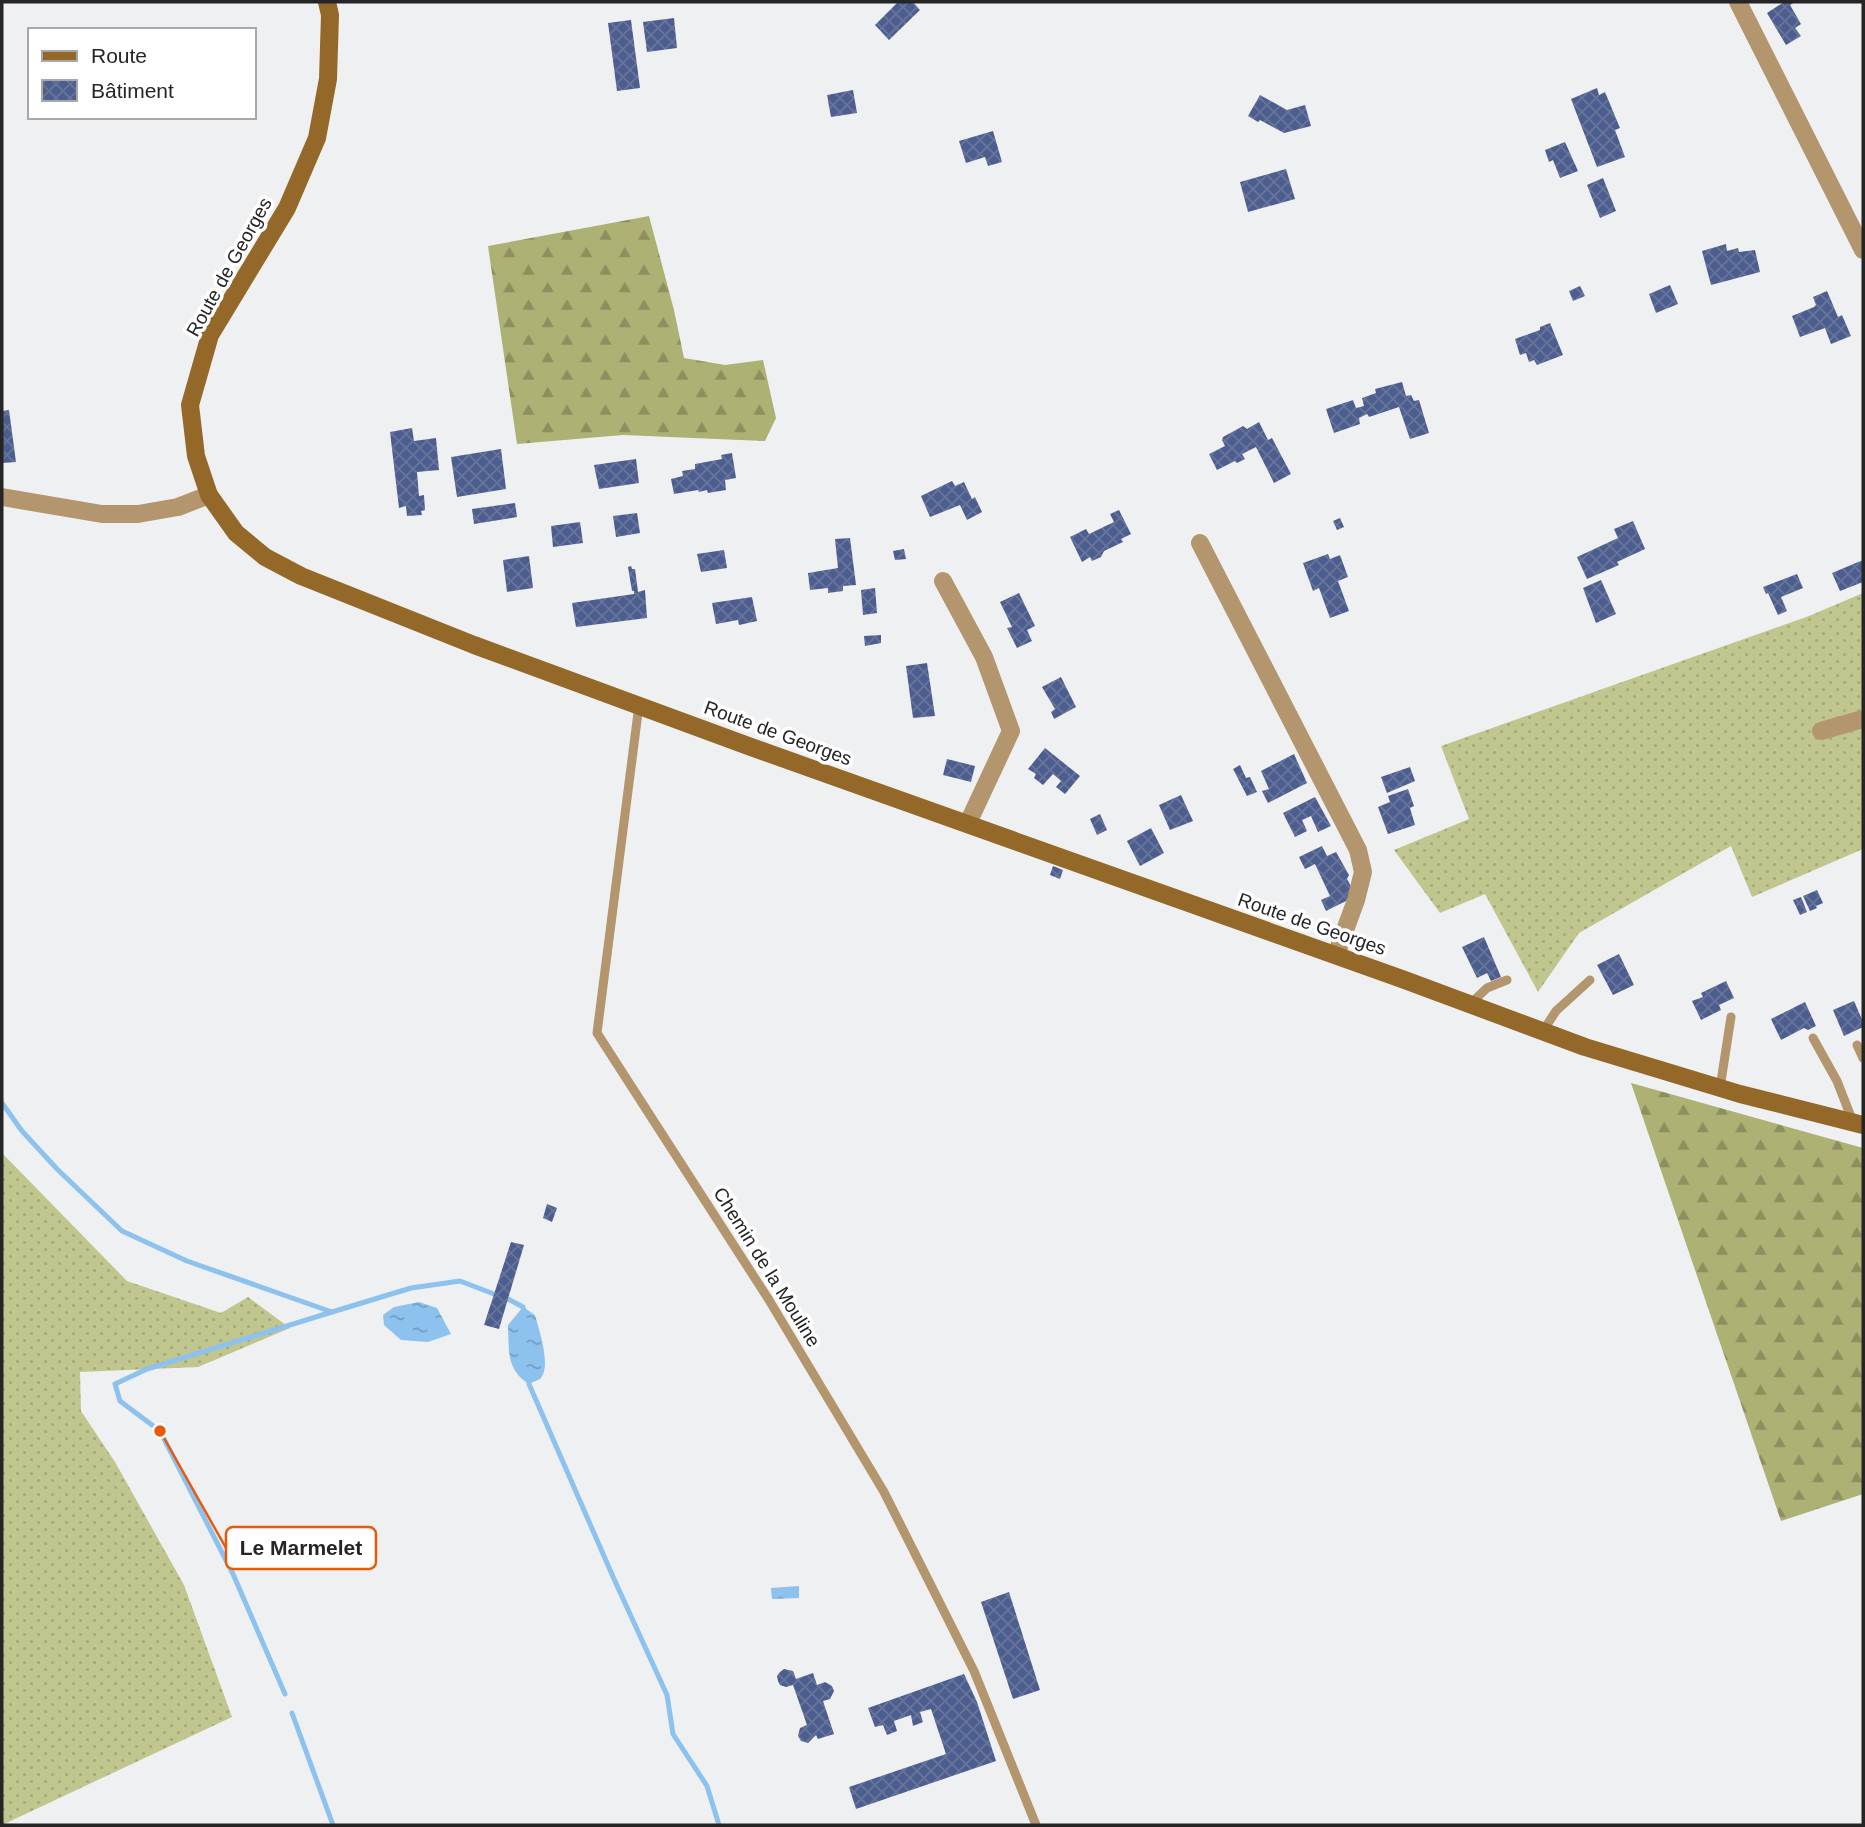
<svg xmlns="http://www.w3.org/2000/svg" width="1865" height="1827" viewBox="0 0 1865 1827" font-family="Helvetica,sans-serif">
<style>
.grass{fill:url(#grass-dots)}
.forest{fill:url(#forest-firs)}
.water{fill:url(#water-ripples)}
.lines{fill:none;stroke-linecap:round;stroke-linejoin:round}
.stream{stroke:#8cc2ed;stroke-width:5}
.building{fill:url(#building-cross-hatch)}
.lane{stroke:#b3956e;stroke-width:9}
.street{stroke:#b3956e;stroke-width:18}
.secondary{stroke:#946828;stroke-width:18}
.labels{text-anchor:middle;dominant-baseline:central;stroke-width:7;stroke-linejoin:round;paint-order:stroke}
.street-label{font-size:19px;fill:#252526;stroke:#fff}
.leader{fill:none;stroke:#e8590c;stroke-width:2.5}
.callout-dot{fill:#e8590c;stroke:#fff;stroke-width:2.5}
.callout{fill:#fff;stroke:#e8590c;stroke-width:2.5}
.callout-label{font-size:21px;text-anchor:middle;font-weight:bold;fill:#252526}
</style>
<defs>
<pattern id="grass-dots" width="8" height="8" patternUnits="userSpaceOnUse" patternTransform="scale(1.75)"><rect width="8" height="8" fill="#c1c68f"/><path d="M2 2h.1M6 6h.1" fill="none" stroke="#a6aa7b" stroke-width="1.8" stroke-linecap="round"/></pattern>
<pattern id="forest-firs" width="22" height="20" patternUnits="userSpaceOnUse" patternTransform="scale(1.75)"><rect width="22" height="20" fill="#adb173"/><path d="M5 1l3.5 6h-7zM16 11l3.5 6h-7z" fill="#8d905e"/></pattern>
<pattern id="water-ripples" width="26" height="14" patternUnits="userSpaceOnUse" patternTransform="scale(1.75)"><rect width="26" height="14" fill="#8cc2ed"/><path d="M2 4q2-2 4 0t4 0M15 11q2-2 4 0t4 0" fill="none" stroke="#729dc0"/></pattern>
<pattern id="building-cross-hatch" width="8" height="8" patternUnits="userSpaceOnUse" patternTransform="scale(1.75)"><rect width="8" height="8" fill="#4c5d8f"/><path d="M0 0l8 8M0 8l8-8" fill="none" stroke="#68759b"/></pattern>
</defs>
<rect width="100%" height="100%" fill="#eff0f1"/>
<g class="grass">
<polygon points="1863,593 1863,849 1752,897 1731,846 1579,933 1538,992 1485,894 1440,913 1394,850 1469,819 1441,746 1809,616"/>
<polygon points="2,1153 127,1281 221,1313 248,1297 290,1328 198,1367 80,1372 81,1411 115,1462 184,1585 232,1717 2,1825"/>
</g>
<g class="forest">
<polygon points="649,216 674,310 684,358 725,365 763,360 776,418 765,441 623,435 517,444 488,246"/>
<polygon points="1631,1083 1863,1148 1863,1494 1781,1521"/>
</g>
<g class="water">
<polygon points="419,1302 437,1308 451,1334 428,1342 401,1340 384,1325 383,1315 394,1307"/>
<path d="M523,1307L535,1315C539,1330 552,1367 540,1379C537,1381 532,1382 529,1384C506,1370 509,1349 508,1325Z"/>
<polygon points="799,1586 799,1598 772,1599 771,1588"/>
</g>
<g class="lines">
<g class="stream">
<polyline points="2,1103 22,1131 57,1169 122,1231 187,1261 332,1312 411,1288 460,1281 494,1294"/>
<polyline points="508,1299 523,1307 524,1311"/>
<polyline points="529,1380 529,1384 614,1579 667,1695 673,1734 707,1786 719,1825"/>
<polyline points="285,1694 233,1574 160,1431 120,1401 115,1384 147,1369 332,1312"/>
<polyline points="292,1713 333,1825"/>
</g>
</g>
<g class="building">
<polygon points="898,2 913,2 920,10 889,40 875,25"/>
<polygon points="1784,2 1795,2 1790,5 1801,24 1795,28 1801,36 1786,45 1767,13"/>
<polygon points="674,18 677,48 647,52 643,22"/>
<polygon points="631,20 640,88 617,91 608,23"/>
<polygon points="1597,88 1599,95 1605,92 1620,128 1615,130 1625,157 1597,167 1571,99"/>
<polygon points="853,90 857,113 831,117 827,95"/>
<polygon points="1260,95 1287,110 1305,105 1311,126 1284,133 1260,120 1258,122 1248,116"/>
<polygon points="993,131 1002,162 988,166 985,157 966,163 959,141"/>
<polygon points="1565,142 1578,171 1560,178 1553,160 1549,162 1545,150"/>
<polygon points="1286,169 1295,199 1248,212 1240,182"/>
<polygon points="1603,178 1616,211 1600,218 1587,185"/>
<polygon points="1726,244 1727,251 1738,248 1739,252 1755,250 1760,272 1711,285 1702,251"/>
<polygon points="1670,285 1678,304 1656,313 1649,294"/>
<polygon points="1580,286 1585,296 1573,301 1569,291"/>
<polygon points="1827,291 1838,317 1842,315 1851,336 1831,344 1825,328 1800,337 1792,316 1814,307 1816,305 1813,297"/>
<polygon points="1550,323 1563,355 1537,365 1534,360 1529,362 1526,353 1520,355 1515,339 1540,330 1540,327"/>
<polygon points="1402,382 1406,396 1411,395 1414,401 1419,400 1429,433 1410,439 1399,407 1369,417 1367,414 1359,418 1360,424 1334,433 1326,409 1353,400 1356,408 1364,406 1362,398 1376,393 1375,389"/>
<polygon points="9,410 16,462 2,463 2,411"/>
<polygon points="1259,422 1268,440 1272,438 1291,474 1274,483 1256,447 1242,454 1245,459 1237,463 1235,461 1217,470 1209,454 1225,446 1222,440 1223,437 1243,426 1247,429"/>
<polygon points="412,428 414,441 436,438 439,470 417,472 419,496 424,495 425,510 421,511 422,515 407,516 406,506 399,508 390,432"/>
<polygon points="501,449 506,489 457,497 451,457"/>
<polygon points="732,453 736,478 725,480 726,490 708,493 707,490 699,492 698,490 674,494 671,479 683,476 682,471 695,469 695,464 722,459 721,455"/>
<polygon points="636,459 639,483 599,489 594,465"/>
<polygon points="952,481 955,486 964,482 972,499 975,497 982,512 967,520 960,505 930,517 921,496"/>
<polygon points="515,503 517,517 474,524 472,509"/>
<polygon points="1119,510 1131,534 1121,539 1123,542 1104,551 1101,557 1092,561 1090,557 1082,562 1070,537 1086,529 1089,534 1114,522 1110,514"/>
<polygon points="637,513 640,533 616,537 613,516"/>
<polygon points="1340,518 1344,527 1337,530 1333,521"/>
<polygon points="1633,521 1645,549 1617,562 1619,565 1587,579 1577,557 1618,538 1614,529"/>
<polygon points="580,522 583,543 553,547 551,526"/>
<polygon points="850,538 856,585 843,586 843,591 828,593 828,588 810,590 808,573 838,568 835,539"/>
<polygon points="904,549 906,559 895,560 893,551"/>
<polygon points="724,550 727,568 701,572 697,554"/>
<polygon points="1328,554 1330,559 1340,555 1348,577 1338,581 1349,611 1330,618 1319,588 1313,591 1303,563"/>
<polygon points="529,556 533,588 507,592 503,560"/>
<polygon points="1863,560 1863,582 1840,591 1832,573"/>
<polygon points="631,566 632,569 635,569 638,592 645,590 647,618 576,627 572,603 634,594 634,591 632,591 628,567"/>
<polygon points="1797,574 1803,588 1781,597 1787,611 1778,615 1768,593 1766,594 1763,587"/>
<polygon points="1601,580 1616,614 1596,623 1583,588"/>
<polygon points="875,588 877,613 863,615 861,590"/>
<polygon points="1019,593 1035,626 1027,630 1032,641 1017,648 1007,628 1012,627 1000,602"/>
<polygon points="752,597 757,621 739,625 738,620 716,624 712,603"/>
<polygon points="881,635 881,643 865,646 864,636"/>
<polygon points="927,663 935,716 913,718 906,666"/>
<polygon points="1061,677 1076,707 1054,719 1051,712 1055,709 1042,687"/>
<polygon points="1045,748 1080,776 1065,794 1056,787 1061,781 1053,774 1043,785 1034,778 1036,774 1028,769"/>
<polygon points="1294,754 1307,783 1268,803 1262,791 1269,789 1261,771"/>
<polygon points="947,759 975,766 971,782 943,775"/>
<polygon points="1240,765 1246,778 1250,777 1257,792 1247,796 1233,769"/>
<polygon points="1410,767 1415,781 1387,793 1381,777"/>
<polygon points="1408,789 1414,806 1410,808 1415,825 1388,834 1378,807 1390,802 1388,796"/>
<polygon points="1181,795 1193,821 1170,830 1159,805"/>
<polygon points="1315,797 1331,826 1318,832 1311,816 1302,820 1307,831 1295,837 1283,813"/>
<polygon points="1100,814 1107,830 1097,835 1090,819"/>
<polygon points="1151,828 1164,853 1140,866 1127,841"/>
<polygon points="1322,846 1327,856 1336,852 1349,875 1347,879 1353,890 1350,899 1326,911 1321,900 1330,896 1315,864 1305,869 1299,857"/>
<polygon points="1053,866 1063,870 1060,879 1050,875"/>
<polygon points="1817,890 1823,903 1816,906 1817,908 1810,911 1803,896"/>
<polygon points="1801,897 1807,912 1800,915 1793,900"/>
<polygon points="1484,937 1501,977 1491,981 1487,973 1477,978 1462,947"/>
<polygon points="1619,954 1634,985 1613,995 1597,965"/>
<polygon points="1726,981 1734,998 1719,1005 1721,1010 1701,1020 1692,1001 1703,997 1701,993"/>
<polygon points="1854,1001 1863,1022 1863,1027 1844,1036 1833,1010"/>
<polygon points="1805,1002 1816,1026 1808,1030 1804,1028 1781,1040 1771,1019"/>
<polygon points="547,1204 557,1208 552,1222 543,1218"/>
<polygon points="511,1242 524,1245 499,1329 484,1325"/>
<polygon points="1009,1592 1040,1690 1013,1699 981,1602"/>
<polygon points="784,1669 793,1671 796,1679 813,1673 817,1685 825,1682 832,1686 834,1691 830,1699 823,1701 834,1734 818,1739 816,1735 808,1743 801,1741 798,1736 800,1728 807,1725 793,1685 786,1687 780,1685 778,1681 777,1676 780,1672"/>
<polygon points="964,1674 977,1702 996,1761 856,1809 849,1787 946,1754 931,1709 920,1712 923,1722 913,1726 911,1715 894,1721 897,1731 887,1735 883,1725 875,1727 868,1708"/>
</g>
<g class="lines">
<g class="lane">
<polyline points="639,705 597,1033 769,1300 884,1492 974,1671 1036,1825"/>
<polyline points="1470,1004 1487,988 1507,980"/>
<polyline points="1543,1031 1556,1011 1590,980"/>
<polyline points="1813,1038 1837,1081 1853,1122"/>
<polyline points="1857,1045 1863,1058"/>
<polyline points="1720,1088 1731,1017"/>
</g>
<g class="street">
<polyline points="1738,2 1863,250"/>
<polyline points="2,497 102,514 138,514 178,507 209,495"/>
<polyline points="1200,543 1358,850 1363,872 1356,900 1336,955"/>
<polyline points="943,581 984,657 1011,731 968,823"/>
<polyline points="1821,731 1863,719"/>
</g>
<polyline class="secondary" points="327,2 330,15 328,79 317,138 287,208 210,335 190,405 196,456 209,495 236,533 265,557 301,576 474,645 751,747 1402,979 1585,1047 1740,1094 1863,1125"/>
</g>
<g class="labels">
<g class="street-label">
<text transform="translate(229 267) rotate(-61)">Route de Georges</text>
<text transform="translate(778 733) rotate(20)">Route de Georges</text>
<text transform="translate(1312 924) rotate(19)">Route de Georges</text>
<text transform="translate(767 1267) rotate(58)">Chemin de la Mouline</text>
</g>
</g>
<path class="leader" d="M160 1431L226 1548"/>
<circle class="callout-dot" cx="160" cy="1431" r="7"/>
<rect class="callout" x="226" y="1527" width="150" height="42" rx="7"/>
<g class="callout-label">
<text x="301" y="1555">Le Marmelet</text>
</g>
<rect width="1865" height="1827" fill="none" stroke="#252526" stroke-width="7"/>
<rect x="28" y="28" width="228" height="91" fill="#ffffff" stroke="#a8a8a8" stroke-width="2"/>
<rect x="42" y="51" width="35" height="10" fill="#946828" stroke="#a8a8a8" stroke-width="2"/>
<text x="91" y="63" font-size="21" fill="#252526">Route</text>
<rect x="42" y="80" width="35" height="21" fill="url(#building-cross-hatch)" stroke="#a8a8a8" stroke-width="2"/>
<text x="91" y="98" font-size="21" fill="#252526">Bâtiment</text>
</svg>
